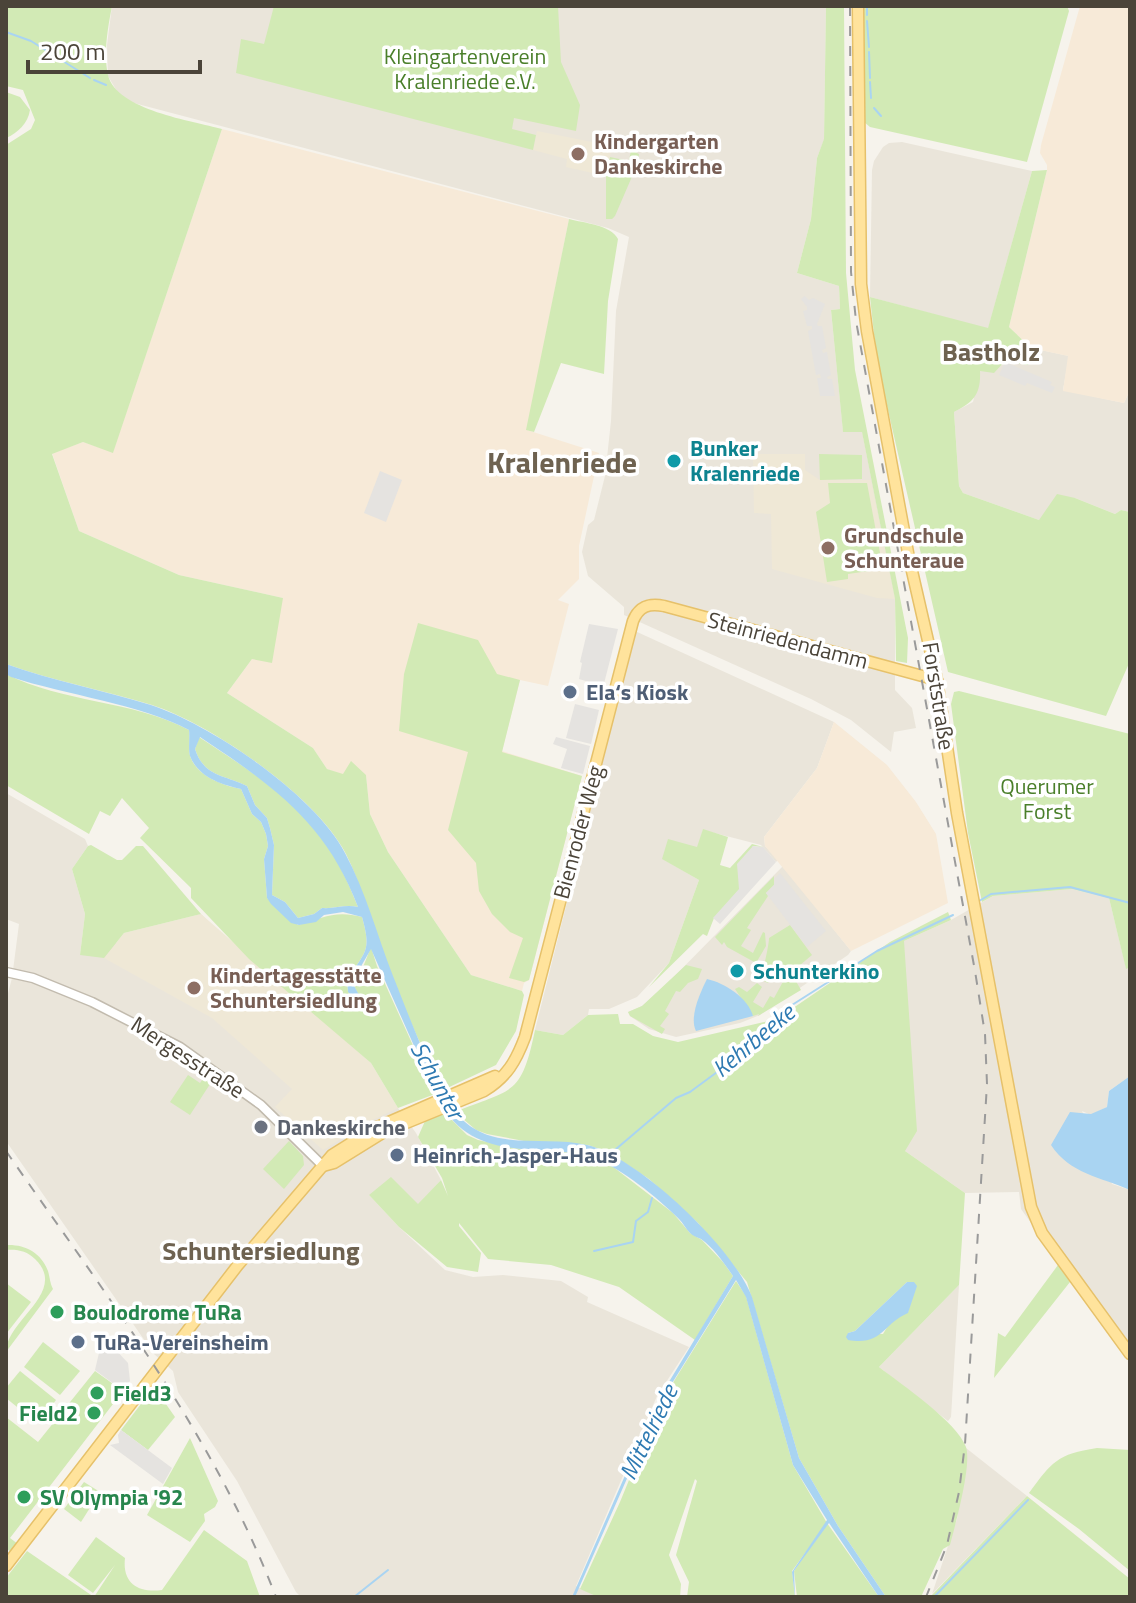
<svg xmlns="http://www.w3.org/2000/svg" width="1136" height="1603" viewBox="0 0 1136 1603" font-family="'Titillium Web',sans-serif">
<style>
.residential{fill:#eae5da}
.commercial{fill:#f7ead8}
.education{fill:#efe8d6}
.green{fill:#d2eab5;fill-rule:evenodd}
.parking{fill:#e5e3e0}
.water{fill:#a9d4f2;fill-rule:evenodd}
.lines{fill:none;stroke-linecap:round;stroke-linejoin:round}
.stream{stroke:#a9d4f2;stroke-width:2}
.minor-casing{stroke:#c2bbae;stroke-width:11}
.major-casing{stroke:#e6c16a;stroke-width:13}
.minor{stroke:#fff;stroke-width:8}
.major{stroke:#ffe39c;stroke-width:10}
.rail{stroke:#9a9a9a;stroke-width:2;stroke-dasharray:10 10;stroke-linecap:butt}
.education-dot{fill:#8d6e63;stroke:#fff;stroke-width:3}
.culture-dot{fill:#0f9aa8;stroke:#fff;stroke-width:3}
.service-dot{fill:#5c6f8a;stroke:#fff;stroke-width:3}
.worship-dot{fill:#6b7280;stroke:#fff;stroke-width:3}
.leisure-dot{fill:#2e9e5b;stroke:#fff;stroke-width:3}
.labels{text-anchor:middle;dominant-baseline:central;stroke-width:7;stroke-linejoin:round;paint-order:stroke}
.park-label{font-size:22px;fill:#4a7f2a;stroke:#fff}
.education-label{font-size:22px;font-weight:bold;fill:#785e54;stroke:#fff;text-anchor:start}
.culture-label{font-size:22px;font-weight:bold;fill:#0d838f;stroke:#fff;text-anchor:start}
.street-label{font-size:22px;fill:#4b4439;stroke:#fff}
.service-label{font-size:22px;font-weight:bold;fill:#4e5e75;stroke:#fff;text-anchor:start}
.worship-label{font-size:22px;font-weight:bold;fill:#5b616d;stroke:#fff;text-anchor:start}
.leisure-label{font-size:22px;font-weight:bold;fill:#27864d;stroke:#fff;text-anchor:start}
.water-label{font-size:24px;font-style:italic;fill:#2e7ab2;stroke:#fff}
.quarter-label{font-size:26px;font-weight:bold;fill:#6e6250;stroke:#fff}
.district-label{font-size:30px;font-weight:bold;fill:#6e6250;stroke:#fff}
</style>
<rect width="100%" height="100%" fill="#f6f3ec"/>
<g class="residential">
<polygon points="112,6 826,6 824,140 817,158 811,219 797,273 839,286 840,309 831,310 843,431 862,431 895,599 895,690 912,708 916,728 894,732 891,752 851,720 811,699 624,615 624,607 588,576 582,552 588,525 594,520 605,476 611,421 616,311 629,237 608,228 130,102 118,93 108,76 107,45"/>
<polygon points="902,142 1032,171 988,329 870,297 872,170 874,161 883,147 889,143"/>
<polygon points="1031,348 1069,356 1063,390 1124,403 1130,390 1130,512 1121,510 1115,514 1075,498 1039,520 963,493 959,486 954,412 973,402 980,371 1005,361 1030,356"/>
<polygon points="635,631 834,722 817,768 764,837 765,846 778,860 776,862 761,845 703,830 698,847 663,859 699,880 669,963 637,997 609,1009 589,1009 588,1015 563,1035 535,1030"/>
<polygon points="6,793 85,839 88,846 72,869 85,914 80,955 201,914 398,1108 416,1133 441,1180 418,1205 369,1195 399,1227 445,1270 473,1277 503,1275 561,1281 588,1297 587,1302 689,1347 657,1396 576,1586 598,1597 301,1597 296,1592 237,1481 178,1392 173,1371 154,1354 6,1141 6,1001 12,978 19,924 6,919"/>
<polygon points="783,866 851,951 848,955 760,1015 740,1023 676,1037 649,1029 630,1016 628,1012 642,1006 658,993"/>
<polygon points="1072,889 1109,898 1126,968 1130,967 1130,1076 1109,1091 1107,1107 1091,1115 1082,1111 1112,1184 1130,1190 1130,1361 1021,1209 1019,1192 965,1193 905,1151 904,941 951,920 993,896"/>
<polygon points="959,1285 951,1417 948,1421 879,1367"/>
<polygon points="966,1448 1027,1496 932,1594 957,1519"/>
</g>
<g class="commercial">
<polygon points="1080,6 1130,6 1130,390 1124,403 1063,391 1068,356 1031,348 1009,327 1047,170 1047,165 1040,153 1041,145"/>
<polygon points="222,129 569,219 527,430 599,453 579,546 579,579 558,600 569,604 548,686 520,680 502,751 582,776 529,980 524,983 522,991 471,975 388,852 370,814 366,775 343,775 327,769 313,748 227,693 252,659 283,598 179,575 79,531 52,453 83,442 113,452"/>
<polygon points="834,722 887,765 916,802 936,834 948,903 851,951 765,846 764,837 817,768"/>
</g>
<g class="education">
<polygon points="537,131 612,146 606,176 566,167 567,159 533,150"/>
<polygon points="753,454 805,454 805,470 820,480 871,480 895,599 877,598 772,569 771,514 754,513"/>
<polygon points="201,914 371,1063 398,1108 368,1122 323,1150 275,1107 292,1089 212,1018 104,958 124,933"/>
</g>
<g class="green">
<path d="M6,6H112C108,27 103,54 108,75C116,110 193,121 222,129L113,453L83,442L52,454L79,531L179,575L283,598L272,663L252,659L227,693L313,748L327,769L343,774L351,761L366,775L370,814L388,852L471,975L522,991L524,995L516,1031L496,1065L443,1090C419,1044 398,994 380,945C368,915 361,884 346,854C317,797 213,725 152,705C104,690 53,681 6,664V145L31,129L35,120L23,90L6,86Z"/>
<polygon points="274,6 558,6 561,62 580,105 576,131 514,118 512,129 536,135 533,150 236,73 241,39 264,44"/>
<polygon points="826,6 844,6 846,273 855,370 908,638 907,663 896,661 895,599 862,432 843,432 831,310 840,309 839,286 797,273 811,219 817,158 824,139"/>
<polygon points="864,6 1067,6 1069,11 1027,162 870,127 864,122"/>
<path d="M6,92L20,97L30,110C28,123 18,133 6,138Z"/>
<polygon points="631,150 639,154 637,165 615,216 612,219 606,219 606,176 610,157 629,161"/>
<path d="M1047,170L1009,327L1031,348L1028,365L1005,361L994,373L980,371C981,394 974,402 954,412L959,486L963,493L1039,520L1057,494L1075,498L1115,514L1121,510L1130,512V661L1106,716L948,672L877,362L870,297L988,328L1032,171Z"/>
<path d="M569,219C584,223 611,225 618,239L608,301L604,374L561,363L534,432L526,430Z"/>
<polygon points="819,454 862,455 862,479 820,480"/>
<polygon points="828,483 867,483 883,569 848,574 848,579 827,582 816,512 830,503"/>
<polygon points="418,623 478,640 497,674 520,680 502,752 582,776 529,980 524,982 509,978 523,938 510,932 492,914 479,891 476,863 448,830 468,752 399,731 404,674"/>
<path d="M6,674C63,703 133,700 189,730C190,737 189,744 189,750C191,774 221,785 241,789L252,814L261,822L266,834L268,846L264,859L267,898L298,925C323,918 335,910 362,917C372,952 365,951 347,980L348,992L359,996L352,982L363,967L371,947L377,966L435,1094L398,1108L371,1063L249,959L191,898V888L140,838L149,828L122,798L110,816L100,811L89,834L6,785Z"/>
<polygon points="959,691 1130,734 1130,967 1126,969 1109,898 1072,889 993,896 982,902 968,833 951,704 954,692"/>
<path d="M199,737C240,764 290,795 320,835C337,857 348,882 358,907C345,904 335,909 322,908L314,914L298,918L285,902L272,895L274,845L270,828L267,818L255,805L247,786C225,775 204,777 195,749Z"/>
<polygon points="703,829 728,837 720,865 730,868 752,844 763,847 753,846 740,873 740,889 714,918 707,936 703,934 649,987 669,963 699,880 662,859 668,839 697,847"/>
<polygon points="91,845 117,860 122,860 136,846 143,846 201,914 124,933 104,958 80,955 85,914 72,869 88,846"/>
<polygon points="774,876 774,885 766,893 768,896 747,928 751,930 741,946 753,953 763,932 765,933 766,946 756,963 727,947 724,942 722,945 715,937"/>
<path d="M948,912L951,920L904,941L917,1131L905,1151L965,1193L959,1285L879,1367C901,1384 957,1422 966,1447C972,1465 955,1526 950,1545L943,1549L921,1597H886L838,1526L799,1458L747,1282L698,1223L649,1179L608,1152L588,1145L524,1141L487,1134L476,1130L455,1112C512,1088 521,1098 535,1030L563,1035L588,1015L618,1014L620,1024H633L653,1036L678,1042L777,1019L890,942ZM907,1282L915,1289L908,1312L892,1319L883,1334L848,1333L855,1331Z"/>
<path d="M790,925L812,955L793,971L794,974L785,977L775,972L768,983L760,979C763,972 769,945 769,938Z"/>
<polygon points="686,965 702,969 698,979 688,983 680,992 676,991 665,1011 669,1014 660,1026 665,1029 662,1034 630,1016 628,1012 642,1006"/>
<polygon points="793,976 801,990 758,1016 759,1014 753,1016 735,989 739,987 747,992 757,983 762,987 753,1002 763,1008 770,996 774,998 785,978"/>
<polygon points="207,1073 212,1076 212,1081 190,1115 170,1102 188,1075 200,1083"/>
<polygon points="445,1113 467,1135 478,1140 521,1149 573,1153 590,1156 612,1166 673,1213 690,1233 702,1240 723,1262 733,1276 695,1340 619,1287 551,1265 488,1259 459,1223 459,1226 481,1253 478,1272 447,1267 399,1227 369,1195 391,1177 418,1204 441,1180 448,1196 442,1178 418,1137 425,1121"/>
<polygon points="289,1141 303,1156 304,1165 284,1189 263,1169"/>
<path d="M6,1245C24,1244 41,1252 48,1271C50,1278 50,1283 53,1289L6,1352C6,1320 69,1292 35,1259C27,1251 17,1249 6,1250Z"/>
<polygon points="1058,1265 1070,1282 994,1378 998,1333 1005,1337"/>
<polygon points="736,1281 746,1296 793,1465 827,1523 879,1597 797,1597 794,1571 822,1530 792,1571 795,1597 687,1597 689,1582 676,1555 697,1481 695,1479 669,1555 681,1584 680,1597 598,1597 580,1589 620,1502 661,1402"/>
<polygon points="6,1283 31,1302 6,1334"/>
<polygon points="43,1342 80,1371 60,1395 24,1367"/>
<polygon points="20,1371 56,1400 38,1424 6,1398 6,1388"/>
<polygon points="95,1371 123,1391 10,1538 18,1544 12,1553 6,1548 6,1417 38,1442"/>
<polygon points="154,1387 175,1417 148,1450 121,1430"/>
<polygon points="190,1438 218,1501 215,1507 204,1514 205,1521 190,1542 147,1515"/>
<path d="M1097,1448L1130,1450V1571L1079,1529L1029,1493C1052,1462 1057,1454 1097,1448Z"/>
<polygon points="84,1482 100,1492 81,1522 64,1509"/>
<polygon points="1027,1496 1130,1579 1130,1597 930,1597"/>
<path d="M204,1530L247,1561L260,1597H94L115,1565L93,1593L68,1575L96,1537L125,1558C122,1584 139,1593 162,1590Z"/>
<polygon points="27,1551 94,1597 6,1597 6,1578"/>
</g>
<g class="parking">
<polygon points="805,296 809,300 813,298 825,304 817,324 818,326 822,326 826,348 822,350 823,353 827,352 831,375 827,377 828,379 832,379 835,396 820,396 817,378 821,378 820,374 816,375 808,331 812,329 812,326 807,326 803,311 807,310 807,307 801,299"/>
<polygon points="1005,362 1052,382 1050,385 1055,387 1052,393 1027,383 1025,386 999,375"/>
<polygon points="380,471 402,480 386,522 364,513"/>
<polygon points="589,624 618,629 599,703 584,699 589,682 579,679 582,663 580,662"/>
<polygon points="575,704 599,710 591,744 566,738"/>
<polygon points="556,737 590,746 583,774 561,768 567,749 553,744"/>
<polygon points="753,846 763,847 776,862 720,924 713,918 739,889 737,864"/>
<polygon points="780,873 826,931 807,947 766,893 774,885 775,878"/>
<polygon points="102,1340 114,1348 128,1363 130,1381 122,1390 95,1370"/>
<polygon points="121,1430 172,1468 163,1484 110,1445 119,1443 118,1435"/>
</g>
<g class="water">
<path d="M6,664C53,681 103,690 151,705C212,725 315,795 345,853C366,892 377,935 393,976C407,1010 439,1100 465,1122C498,1151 548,1135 587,1145C638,1157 734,1248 752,1297L799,1458L838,1526L886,1597H879L829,1523L794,1571L795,1597L792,1572L827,1520L793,1465L746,1297L736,1280L661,1401L575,1597H572L658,1400L733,1276C724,1263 714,1248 701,1239C697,1237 693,1236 690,1233C686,1229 683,1223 679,1219C657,1197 622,1169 594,1158C579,1152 562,1152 546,1151C494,1148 459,1143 435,1093L371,949L352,982L359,995L356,999L348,992L347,980C365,951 372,952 362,917L343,912L324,915L316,922L299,925L291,923L271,904L267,898L264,859L268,846L266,834L261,822L252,814L241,789C222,785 198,777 190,756C188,749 190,738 189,730C140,704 66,695 11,677L6,674ZM200,737C272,785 326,822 358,907C345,904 335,909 322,908L314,914L298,918L285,902L272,895L274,845L270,828L267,818L255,805L247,786C225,775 204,777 195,749Z"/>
<path d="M707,979C725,983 748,998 753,1016L696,1031C689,1017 700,993 707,979Z"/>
<path d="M1130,1076V1190C1101,1177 1070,1174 1051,1145L1070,1112L1091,1114L1107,1107L1109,1091Z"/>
<path d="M907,1282H914L917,1286L908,1313C882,1324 883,1346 848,1340L846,1337L848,1333L855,1331Z"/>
</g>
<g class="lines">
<g class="stream">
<polyline points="867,6 867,15"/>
<polyline points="867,21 869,47"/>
<polyline points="6,32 31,41 90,78"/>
<polyline points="869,52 870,78"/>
<polyline points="94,80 106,85"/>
<polyline points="870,82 871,98"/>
<polyline points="874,108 881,116"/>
<polyline points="979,901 991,894 1070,887 1130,903"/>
<polyline points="609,1155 676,1098 690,1092 728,1064 761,1037 781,1012 877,951 953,915"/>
<polyline points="594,1251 633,1242 636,1221 648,1212 652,1198"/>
<polyline points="354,1597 388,1570"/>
<polyline points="934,1597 1028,1500"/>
</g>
<defs>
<polyline id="minor" points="6,972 33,978 92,1002 180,1047 261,1105 323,1166"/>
<g id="major">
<polyline points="858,6 861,284 867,331 909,558 937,680 957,813 1031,1207 1042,1233 1130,1354"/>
<path d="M323,1166L334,1163L384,1132L484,1091C507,1077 516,1061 525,1037L633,621C639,606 649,603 664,606L937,680"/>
<polyline points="6,1566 238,1265 332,1155 375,1128 495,1076"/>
</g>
</defs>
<use href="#minor" class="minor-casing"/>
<use href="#major" class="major-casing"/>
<use href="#minor" class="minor"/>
<use href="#major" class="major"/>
<g class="rail">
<polyline points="850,6 851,272 856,321 975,971 985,1034 987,1084 965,1444 959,1492 947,1545 926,1597"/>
<path d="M6,1151C105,1294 213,1433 276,1597"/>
</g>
</g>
<g class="education-dot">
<circle cx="578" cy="154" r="8"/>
<circle cx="828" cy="548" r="8"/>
<circle cx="194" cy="988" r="8"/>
</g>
<g class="culture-dot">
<circle cx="674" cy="461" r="8"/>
<circle cx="737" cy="971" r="8"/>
</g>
<g class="service-dot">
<circle cx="570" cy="692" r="8"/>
<circle cx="397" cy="1155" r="8"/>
<circle cx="78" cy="1342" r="8"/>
</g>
<circle class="worship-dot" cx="261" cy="1127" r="8"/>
<g class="leisure-dot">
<circle cx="57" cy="1312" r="8"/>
<circle cx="97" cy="1393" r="8"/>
<circle cx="94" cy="1413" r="8"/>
<circle cx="24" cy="1497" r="8"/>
</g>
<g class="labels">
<g class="park-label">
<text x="465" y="56">Kleingartenverein<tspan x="465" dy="25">Kralenriede e.V.</tspan></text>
<text x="1047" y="786">Querumer<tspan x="1047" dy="25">Forst</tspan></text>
</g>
<g class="education-label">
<text x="594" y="141">Kindergarten<tspan x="594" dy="25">Dankeskirche</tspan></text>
<text x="844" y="535">Grundschule<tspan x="844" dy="25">Schunteraue</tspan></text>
<text x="210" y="975">Kindertagesstätte<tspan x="210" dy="25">Schuntersiedlung</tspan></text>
</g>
<g class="culture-label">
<text x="690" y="448">Bunker<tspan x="690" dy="25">Kralenriede</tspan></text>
<text x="753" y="971">Schunterkino</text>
</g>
<g class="street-label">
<text transform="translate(788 640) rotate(15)">Steinriedendamm</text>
<text transform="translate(939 696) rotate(81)">Forststraße</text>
<text transform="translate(578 832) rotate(-75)">Bienroder Weg</text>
<text transform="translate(188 1057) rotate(33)">Mergesstraße</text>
</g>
<g class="service-label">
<text x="586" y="692">Ela‘s Kiosk</text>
<text x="413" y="1155">Heinrich-Jasper-Haus</text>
<text x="94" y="1342">TuRa-Vereinsheim</text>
</g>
<g class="worship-label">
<text x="277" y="1127">Dankeskirche</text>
</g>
<g class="leisure-label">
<text x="73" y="1312">Boulodrome TuRa</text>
<text x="113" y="1393">Field3</text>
<text x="78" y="1413" text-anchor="end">Field2</text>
<text x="40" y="1497">SV Olympia '92</text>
</g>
<g class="water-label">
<text transform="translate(753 1040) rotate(-40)">Kehrbeeke</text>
<text transform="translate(438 1080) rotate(61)">Schunter</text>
<text transform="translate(648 1432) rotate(-64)">Mittelriede</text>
</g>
<g class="quarter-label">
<text x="991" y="351">Bastholz</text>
<text x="261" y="1250">Schuntersiedlung</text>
</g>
<g class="district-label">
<text x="562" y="462">Kralenriede</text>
</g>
</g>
<rect width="1136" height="1603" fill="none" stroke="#4b4439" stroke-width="16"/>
<path d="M28 60v12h172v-12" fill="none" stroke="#4b4439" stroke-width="4"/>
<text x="40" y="60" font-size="24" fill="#4b4439" stroke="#ffffff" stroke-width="6" paint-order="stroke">200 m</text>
</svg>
